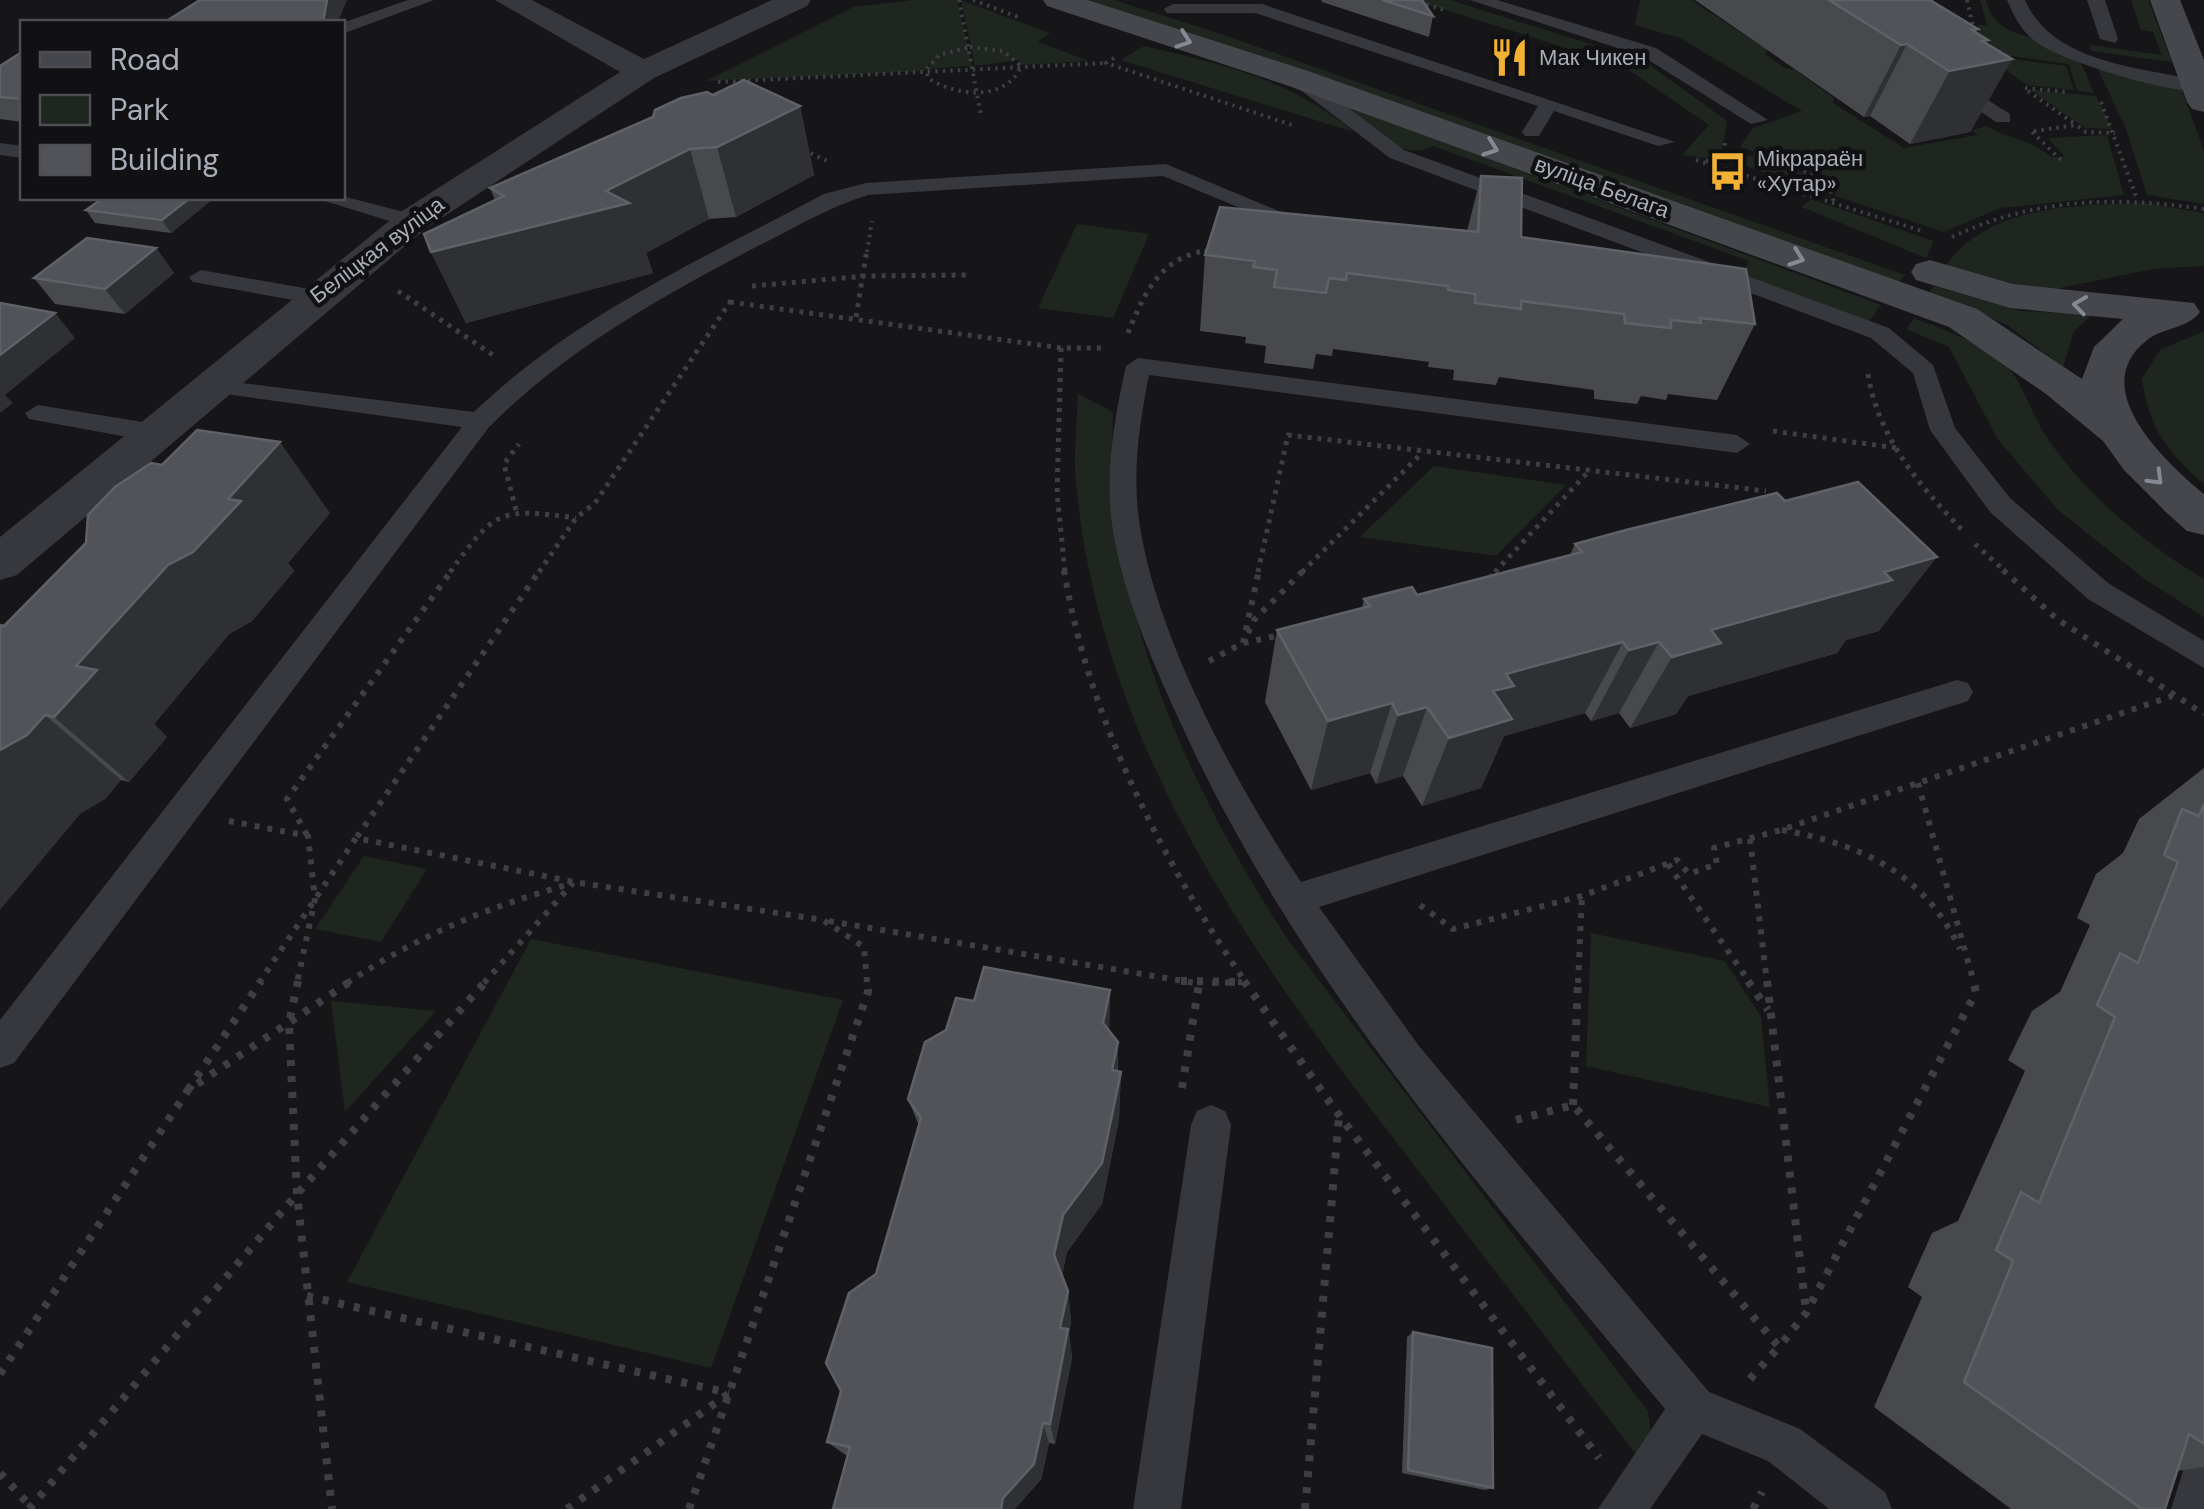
<svg xmlns="http://www.w3.org/2000/svg" width="2204" height="1509" viewBox="0 0 2204 1509" font-family="'DM Sans',sans-serif">
<style>
.green{fill:#1e261f}
.lines{fill:none;stroke-linecap:round;stroke-linejoin:round}
.path-far3{stroke:#3d3f44;stroke-width:4;stroke-dasharray:2.5 5;stroke-linecap:butt}
.path-far2{stroke:#3d3f44;stroke-width:5;stroke-dasharray:4 6;stroke-linecap:butt}
.path-far1{stroke:#3d3f44;stroke-width:6;stroke-dasharray:5 8;stroke-linecap:butt}
.path{stroke:#3d3f44;stroke-width:8;stroke-dasharray:6 10;stroke-linecap:butt}
.lane{fill:#37383d;fill-rule:evenodd}
.street{fill:#37383d;fill-rule:evenodd}
.secondary{fill:#45474d;fill-rule:evenodd}
.wall{fill:#47494d}
.shaded-wall{fill:#2f3033}
.building{fill:#525359;stroke:#5f6168;stroke-width:2.5}
.oneway{stroke:#858993}
.labels{text-anchor:middle;dominant-baseline:central;stroke-width:9;stroke-linejoin:round;paint-order:stroke}
.far-poi-label{font-size:22px;fill:#a8adb8;stroke:#111113;text-anchor:start}
.far-street-label{font-size:22px;fill:#a8adb8;stroke:#111113}
</style>
<rect width="100%" height="100%" fill="#161618"/>
<g class="green">
<polygon points="914,0 957,0 972,66 928,69 932,59 925,71 706,81 853,7"/>
<polygon points="961,0 1050,33 1038,42 1089,61 1022,65 1018,60 975,66"/>
<polygon points="1089,0 1114,0 1218,33 1905,275 1898,283 1382,98"/>
<polygon points="1414,0 1450,0 1644,61 1727,121 1720,160 1682,155 1709,125 1623,66"/>
<path d="M1640,0H1691L1768,50L1765,54L1785,68L1795,70L1834,98L1833,103L1904,148L1977,135L1972,130L1987,126C2011,141 2029,138 2051,157H2065L2048,138L2107,135L2124,195L2000,208L1944,232L1836,196L1832,178L1740,147L1753,128L1802,111L1680,38L1635,25Z"/>
<path d="M1980,0H1986C1998,47 2046,29 2076,57C2084,65 2089,83 2094,93L2077,91L2069,64L2011,56L1983,59L1977,25H1987Z"/>
<polygon points="2131,0 2148,0 2172,62 2091,51 2090,45 2162,55 2153,32 2141,30"/>
<path d="M1144,46C1223,64 1291,80 1354,132L1121,60Z"/>
<polygon points="2013,59 2066,66 2074,90 2027,85 1993,61"/>
<polygon points="2096,65 2180,85 2204,151 2204,204 2147,195 2126,129"/>
<polygon points="2031,90 2096,96 2112,129 2085,128"/>
<path d="M1338,103L1881,305L1868,323L1748,278L1744,271L1749,261L1433,146C1402,165 1363,121 1338,103Z"/>
<polygon points="1736,151 1823,180 1826,193 1728,160"/>
<polygon points="1811,199 1934,241 1926,258 1802,207"/>
<path d="M2144,203L2204,213V266L2153,269L2050,290L1986,279L1946,265C1990,205 2075,205 2144,203Z"/>
<polygon points="1077,224 1149,234 1113,318 1038,308"/>
<polygon points="1934,286 2021,311 2092,315 2074,331 2063,367 2007,325 1929,293"/>
<path d="M1914,318C1942,329 1972,340 1997,357C2021,375 2027,404 2041,428C2078,489 2143,543 2204,579V617L2146,580L2057,509L1997,438L1949,347L1906,329Z"/>
<path d="M2204,331V484C2166,452 2149,427 2142,379L2160,350Z"/>
<path d="M1078,394L1113,412C1113,440 1109,469 1112,496C1131,657 1200,807 1289,941L1648,1411L1652,1439L1639,1458C1560,1356 1482,1254 1404,1152C1249,952 1101,744 1076,484C1073,455 1077,423 1078,394Z"/>
<polygon points="1434,466 1566,485 1496,556 1360,537"/>
<polygon points="364,856 427,869 381,942 315,929"/>
<polygon points="1591,933 1725,961 1761,1017 1770,1107 1586,1066"/>
<polygon points="531,939 843,1000 711,1368 347,1282"/>
<polygon points="331,1001 436,1011 345,1112"/>
</g>
<g class="lines">
<g class="path-far3">
<polyline points="959,0 981,115"/>
<polyline points="973,0 1018,17"/>
<polyline points="1412,0 1444,10"/>
<polyline points="1967,0 1974,31"/>
<path d="M970,47L1003,51L1021,66C1006,102 957,96 929,79L926,70L939,55Z"/>
<polyline points="1114,58 1106,63 1295,126"/>
<polyline points="718,82 1106,63"/>
<polyline points="2025,88 2067,92"/>
<polyline points="2028,91 2075,124"/>
<polyline points="2101,102 2137,199"/>
<polyline points="2034,131 2076,125 2086,132 2115,133"/>
<polyline points="2032,132 2062,161"/>
<polyline points="804,150 829,162"/>
<polyline points="1754,154 1827,179 1834,202"/>
<polyline points="1696,160 1922,231"/>
<polyline points="1706,161 1721,160 1726,139"/>
<path d="M1952,237C2034,198 2115,196 2204,209"/>
<polyline points="867,252 872,221"/>
<polyline points="1197,252 1211,250"/>
</g>
<g class="path-far2">
<polyline points="752,286 866,276 967,275"/>
<polyline points="398,291 493,355"/>
<polyline points="730,302 1061,348 1105,348"/>
<polyline points="856,317 867,249"/>
<path d="M1128,333C1145,291 1162,255 1211,250"/>
<polyline points="1061,348 1057,493 1065,572"/>
<path d="M1868,374C1878,438 1920,486 1963,531"/>
<polyline points="1773,431 1897,448"/>
<polyline points="516,510 504,464 519,444"/>
<polyline points="1975,544 2006,572"/>
<path d="M450,572C496,509 499,508 576,518"/>
<polyline points="539,572 576,518 595,503 730,302 726,302"/>
<polyline points="1258,572 1288,435 1766,491"/>
<polyline points="1302,572 1423,452"/>
<polyline points="1495,572 1588,472"/>
</g>
<g class="path-far1">
<path d="M1064,570C1088,718 1162,860 1246,983"/>
<polyline points="2003,570 2057,619 2204,714"/>
<polyline points="1489,579 1498,570"/>
<polyline points="1248,633 1254,620 1304,570"/>
<polyline points="1243,643 1259,570"/>
<polyline points="1209,661 1243,643 1281,635"/>
<polyline points="1918,783 1974,983"/>
<polyline points="229,821 308,836 315,899 297,983"/>
<path d="M1782,830C1861,844 1924,873 1960,949"/>
<polyline points="307,835 287,799 452,570"/>
<polyline points="357,837 540,570"/>
<polyline points="1750,839 1767,983"/>
<polyline points="1668,864 1750,983"/>
<polyline points="1420,905 1453,929 1582,896 1677,860 1689,874 1717,864 1714,848 1781,830 2172,696"/>
<polyline points="829,921 1195,983"/>
<polyline points="259,983 356,838 574,882 823,920 864,947 867,983"/>
<path d="M347,983C423,933 486,908 573,883"/>
<polyline points="484,983 573,883"/>
<polyline points="1212,983 1242,982"/>
<polyline points="1578,983 1582,896"/>
</g>
<g class="path">
<polyline points="298,981 289,1023 297,1194 332,1509"/>
<polyline points="1181,981 1242,982"/>
<polyline points="1244,981 1333,1107 1599,1458"/>
<polyline points="1748,981 1768,1010"/>
<polyline points="1767,981 1806,1311"/>
<polyline points="1182,1088 1199,984"/>
<polyline points="188,1090 261,981"/>
<polyline points="1573,1105 1578,981"/>
<polyline points="1516,1120 1573,1105 1779,1347 1806,1313 1976,992 1973,981"/>
<polyline points="307,1296 729,1393"/>
<polyline points="0,1374 188,1090 351,981"/>
<polyline points="1750,1379 1778,1348"/>
<polyline points="0,1473 32,1508"/>
<polyline points="29,1509 297,1194 486,981"/>
<polyline points="567,1509 728,1394"/>
<polyline points="689,1509 868,992 867,981"/>
<polyline points="1305,1509 1339,1117"/>
<polyline points="1753,1509 1762,1492"/>
</g>
<g class="lane">
<polygon points="408,0 434,0 342,34 342,23"/>
<polygon points="1470,0 1497,0 1656,48 1768,120 1751,124 1642,56"/>
<path d="M2007,0H2025C2053,65 2143,67 2204,82V90C2176,97 2064,61 2039,44C2022,33 2015,18 2007,0Z"/>
<polygon points="2087,0 2105,0 2118,39 2115,43 2100,39"/>
<polygon points="1173,4 1262,4 1675,142 1658,146 1554,111 1539,136 1525,136 1522,132 1538,106 1255,13 1167,13 1164,9"/>
<polygon points="1290,74 1304,74 1404,150 1889,328 1933,365 1955,428 2010,498 2108,583 2204,641 2204,668 2088,599 1990,512 1930,430 1913,373 1871,338 1390,158 1290,82"/>
<polygon points="1948,75 2010,114 2010,122 1996,122 1941,85 1938,81"/>
<polygon points="0,143 22,146 22,158 0,155"/>
<path d="M1166,164L1310,224L1307,229H1291L1163,176L868,195C828,207 793,229 756,247C659,298 567,349 489,427L14,1063L0,1068V1020L462,427L211,392L198,384L202,378L474,412C575,315 702,259 824,194L866,183Z"/>
<polygon points="342,196 420,216 423,221 412,228 315,198"/>
<polygon points="201,270 315,290 327,297 315,304 193,282 189,277"/>
<path d="M1138,358L1737,435L1750,444L1737,453L1149,375C1140,420 1133,466 1138,512C1151,629 1236,785 1301,882L1957,680L1968,683L1973,692L1968,701L1319,907L1419,1046L1709,1392L1800,1429L1885,1492L1892,1509H1829L1768,1461L1702,1434L1650,1509H1598L1665,1409C1486,1193 1298,981 1181,724C1153,663 1124,598 1113,531C1104,476 1114,420 1126,366Z"/>
<polygon points="38,405 155,424 168,433 155,442 29,419 25,413"/>
<polygon points="1211,1105 1225,1111 1231,1125 1181,1509 1133,1509 1191,1125 1197,1111"/>
<polygon points="2204,1452 2204,1509 2171,1509 2187,1458"/>
</g>
<polygon class="street" points="495,0 532,0 644,59 772,0 811,0 807,6 654,78 425,229 17,575 0,580 0,537 399,213 620,72"/>
<g class="secondary">
<path d="M1043,0H1088L1308,71L1977,309L2082,379L2094,347L2123,319L2010,308L1916,280L1911,272L1916,264L1930,260L2013,284L2194,303L2200,312C2188,329 2162,327 2146,341C2086,389 2166,462 2204,494V535L2187,531L2168,514L2124,470L2103,441L2046,394L1949,327L1286,85L1047,6Z"/>
<polygon points="2150,0 2180,0 2204,60 2204,112 2192,109 2187,102"/>
</g>
</g>
<g class="wall">
<polygon points="1321,0 1422,0 1433,16 1429,37 1322,2"/>
<polygon points="1695,0 1930,0 1978,29 1976,33 1988,40 1986,44 2012,59 1970,132 1910,144 1870,116 1864,117"/>
<polygon points="22,52 22,122 0,119 0,66"/>
<polygon points="713,95 800,106 814,175 736,217 709,219 646,253 653,273 466,323 431,252 495,200 490,188"/>
<polygon points="1481,176 1521,237 1755,324 1717,400 1668,394 1666,400 1641,396 1637,404 1594,399 1594,390 1499,377 1496,385 1453,380 1454,370 1428,367 1429,362 1333,349 1332,356 1316,354 1313,369 1264,363 1266,346 1245,343 1246,337 1200,331 1205,255 1467,231"/>
<polygon points="103,198 214,198 171,233 95,223 86,210"/>
<polygon points="156,248 174,273 125,314 55,304 34,278"/>
<polygon points="330,513 288,563 294,571 252,621 229,634 154,724 167,737 129,782 121,780 105,799 81,813 4,626"/>
<polygon points="1575,544 1879,631 1846,640 1837,653 1688,696 1676,714 1630,728 1619,713 1591,721 1585,713 1504,736 1481,788 1422,806 1403,776 1376,784 1370,773 1311,790 1265,702 1277,630 1362,608 1364,599 1417,595 1570,555"/>
<polygon points="2204,768 2204,1467 2177,1471 2165,1509 2011,1509 1874,1407 1922,1297 1908,1287 1932,1233 1958,1221 2025,1071 2008,1060 2032,1011 2060,992 2090,925 2077,918 2096,874 2123,853 2139,819"/>
<polygon points="1110,990 1109,1031 1118,1042 1118,1071 1121,1072 1119,1119 1102,1204 1067,1252 1062,1275 1068,1291 1071,1322 1069,1333 1072,1358 1055,1444 1049,1443 1041,1480 847,1456 827,1442 919,1126 908,1099 974,1001"/>
<polygon points="1413,1332 1493,1488 1485,1490 1402,1473 1407,1337"/>
</g>
<g class="shaded-wall">
<polygon points="327,0 347,0 338,22 323,22"/>
<polygon points="1978,29 1956,69 1982,41 1988,40 1973,66 2012,59 1970,132 1910,144 1972,30"/>
<polygon points="1907,44 1870,116 1864,117 1901,45"/>
<polygon points="800,106 814,175 736,217 717,147"/>
<polygon points="690,149 709,219 646,253 653,273 466,323 431,252 606,191"/>
<polygon points="190,198 214,198 171,233 162,220"/>
<polygon points="156,248 174,273 125,314 105,289"/>
<polygon points="55,313 75,338 5,395 13,403 0,413 0,355"/>
<polygon points="280,442 330,513 288,563 294,571 252,621 229,634 154,724 167,737 129,782 54,717 76,666"/>
<polygon points="1937,557 1879,631 1846,640 1837,653 1688,696 1676,714 1630,728 1672,657 1711,630 1884,572"/>
<polygon points="1623,642 1585,713 1504,736 1481,788 1422,806 1449,738 1493,691 1506,674"/>
<polygon points="1659,642 1619,713 1591,721 1629,650"/>
<polygon points="1392,703 1370,773 1311,790 1328,721"/>
<polygon points="1427,707 1403,776 1376,784 1398,715"/>
<polygon points="45,715 121,780 105,799 81,813 0,910 0,750"/>
<polygon points="1110,990 1109,1042 1103,1023"/>
<polygon points="1118,1042 1117,1091 1121,1072 1119,1119 1102,1204 1067,1252 1059,1289 1054,1255 1063,1215 1112,1070"/>
<polygon points="1068,1291 1071,1322 1069,1333 1072,1358 1055,1444 1050,1424 1060,1328"/>
<polygon points="1043,1423 1049,1443 1041,1480 1015,1509 1001,1509 1003,1498"/>
</g>
<g class="building">
<polygon points="200,0 327,0 323,22 165,22"/>
<polygon points="1382,0 1422,0 1433,16"/>
<polygon points="1829,0 1930,0 1978,29 1972,30 1988,40 1982,41 2012,59 1949,71 1907,44 1901,45"/>
<polygon points="22,52 22,99 0,97 0,66"/>
<polygon points="744,80 800,106 717,147 690,149 606,191 629,203 431,252 424,234 504,196 490,188 653,117 655,110 681,98 707,92 713,95"/>
<polygon points="1481,176 1522,178 1521,237 1746,269 1755,324 1700,318 1701,323 1671,320 1671,328 1625,323 1624,314 1521,301 1521,309 1475,303 1475,294 1448,290 1448,286 1347,273 1346,280 1329,278 1326,293 1274,287 1277,270 1253,267 1255,261 1205,255 1220,207 1478,232"/>
<polygon points="103,198 190,198 162,220 86,210"/>
<polygon points="87,238 156,248 105,289 34,278"/>
<polygon points="0,303 55,313 0,355"/>
<polygon points="197,430 280,442 228,499 241,501 193,552 168,565 76,666 97,670 54,717 45,715 27,735 0,750 0,625 4,626 86,543 88,515 115,487 151,463 162,465"/>
<polygon points="1858,482 1937,557 1884,572 1892,580 1711,630 1721,643 1672,657 1659,642 1629,650 1623,642 1506,674 1514,686 1493,691 1512,719 1449,738 1427,707 1398,715 1392,703 1328,721 1277,630 1370,606 1364,599 1412,587 1417,595 1582,552 1575,544 1626,530 1777,493 1785,501"/>
<polygon points="2204,804 2204,1444 2189,1434 2165,1509 2142,1509 1964,1382 2013,1261 1996,1250 2021,1192 2039,1203 2115,1017 2097,1005 2120,953 2138,963 2178,862 2164,855 2182,809 2199,816"/>
<polygon points="984,967 1110,990 1103,1023 1118,1042 1112,1070 1121,1072 1102,1163 1063,1215 1054,1255 1068,1291 1060,1328 1068,1329 1050,1424 1043,1423 1034,1464 1003,1498 1001,1509 833,1509 850,1447 827,1442 841,1391 826,1363 849,1293 876,1274 921,1118 908,1099 925,1042 946,1030 956,998 974,1001"/>
<polygon points="1413,1332 1492,1348 1493,1488 1408,1470"/>
</g>
<defs><path id="oneway-chevron" d="M-2-3.5L2.5 0L-2 3.5" fill="none" stroke-width="1.6" stroke-linecap="round" stroke-linejoin="round" transform="scale(2.5)"/></defs>
<g class="oneway">
<use href="#oneway-chevron" transform="translate(1184 40) rotate(19)"/>
<use href="#oneway-chevron" transform="translate(1491 148) rotate(20)"/>
<use href="#oneway-chevron" transform="translate(1797 258) rotate(20)"/>
<use href="#oneway-chevron" transform="translate(2080 305) rotate(-172)"/>
<use href="#oneway-chevron" transform="translate(2156 478) rotate(45)"/>
</g>
<defs>
<symbol id="restaurant-bare" viewBox="-9 -9 18 18"><path d="M-5-6h1v4h1v-4h1v4h1v-4h1v5L-1.5 .5V6h-2V.5L-5-1ZM5-6V6H3V1.5H1.5Q1.5-4 5-6Z" fill="#f2b134" stroke="#111113" stroke-width="2.5" paint-order="stroke"/></symbol>
<symbol id="bus-bare" viewBox="-9 -9 18 18"><path d="M-5-6H5V4H4V6H2V4H-2V6H-4V4H-5ZM-3.5-4V0h7V-4ZM-3.5 1.2v1.5H-2V1.2ZM2 1.2v1.5H3.5V1.2Z" fill="#f2b134" stroke="#111113" stroke-width="2.5" paint-order="stroke"/></symbol>
</defs>
<g fill-rule="evenodd">
<use href="#restaurant-bare" x="1482" y="30" width="55" height="55"/>
<use href="#bus-bare" x="1700" y="144" width="55" height="55"/>
</g>
<g class="labels">
<g class="far-poi-label">
<text x="1539" y="57">Мак Чикен</text>
<text x="1757" y="158">Мікрараён<tspan x="1757" dy="25">«Хутар»</tspan></text>
</g>
<g class="far-street-label">
<text transform="translate(1602 187) rotate(20)">вуліца Белага</text>
<text transform="translate(377 250) rotate(-37)">Беліцкая вуліца</text>
</g>
</g>
<rect x="20" y="20" width="325" height="180" fill="#111113" stroke="#4d4f55" stroke-width="2.5"/>
<rect x="40" y="52" width="50" height="15" fill="#45474d" stroke="#4d4f55" stroke-width="2.5"/>
<text x="110" y="70" font-size="30" fill="#a8adb8">Road</text>
<rect x="40" y="95" width="50" height="30" fill="#1e261f" stroke="#4d4f55" stroke-width="2.5"/>
<text x="110" y="120" font-size="30" fill="#a8adb8">Park</text>
<rect x="40" y="145" width="50" height="30" fill="#525359" stroke="#4d4f55" stroke-width="2.5"/>
<text x="110" y="170" font-size="30" fill="#a8adb8">Building</text>
</svg>
